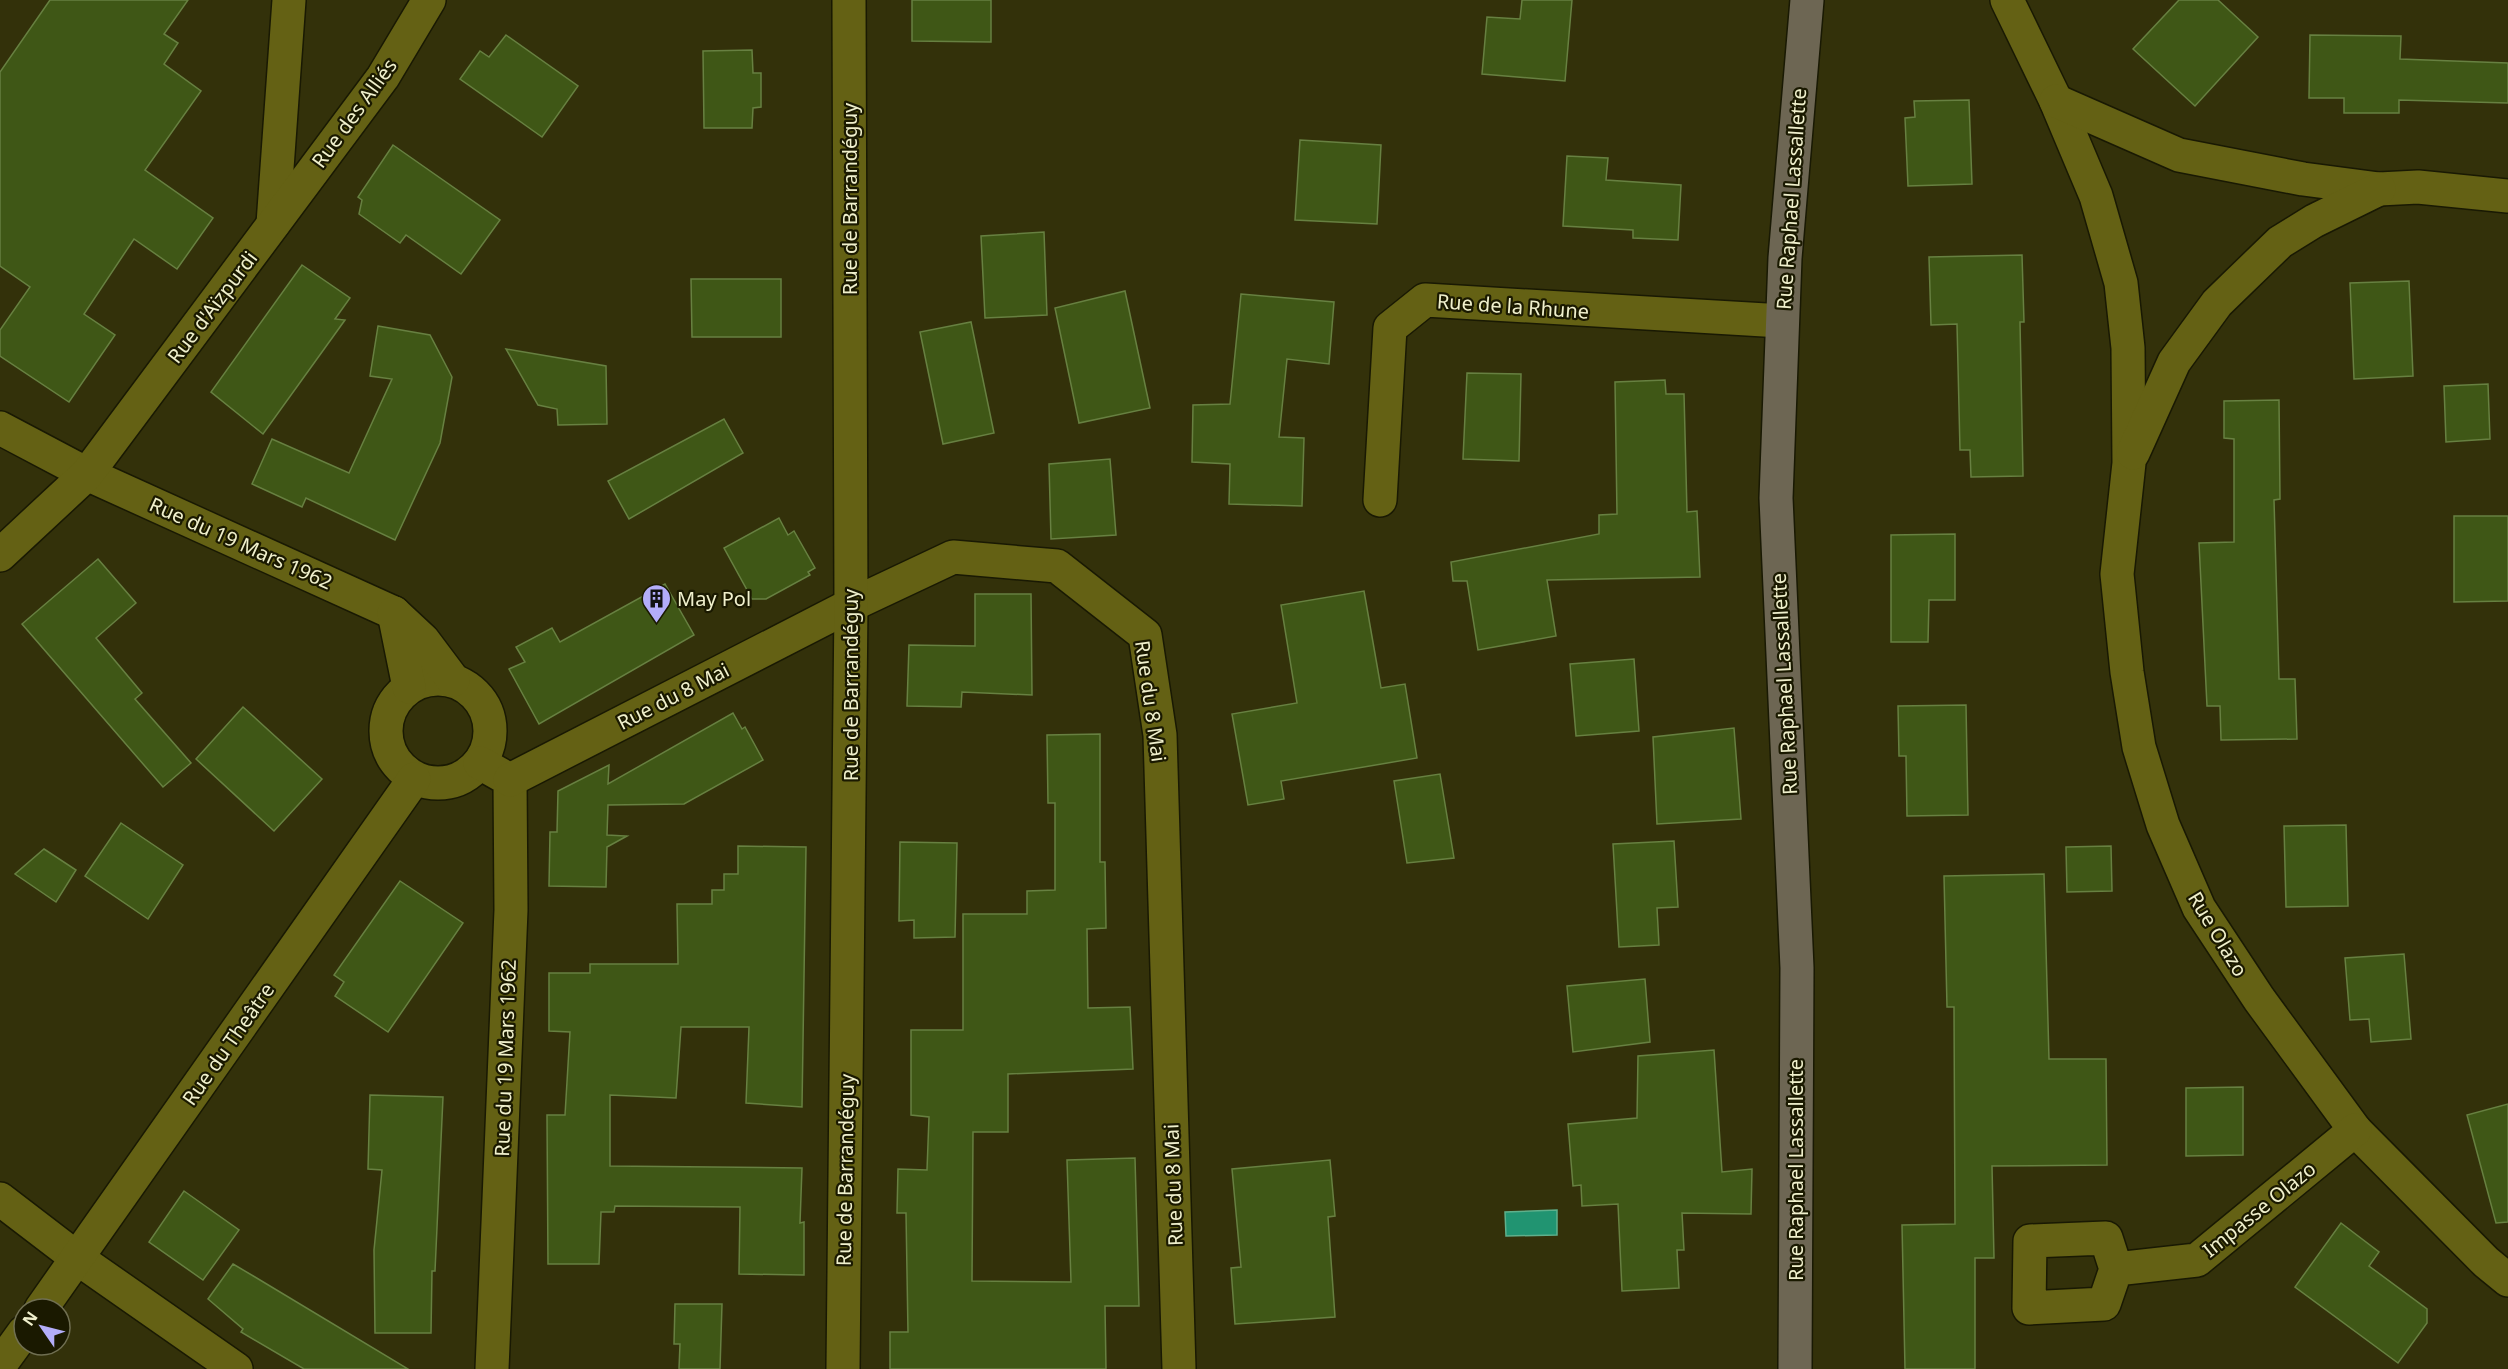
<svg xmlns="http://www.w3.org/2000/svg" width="2508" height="1369" viewBox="0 0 2508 1369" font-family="'Noto Sans',sans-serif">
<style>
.water{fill:#219471;stroke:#5fb08c;stroke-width:1.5}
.building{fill:#3f5716;stroke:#678041;stroke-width:1.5}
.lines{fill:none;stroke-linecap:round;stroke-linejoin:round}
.minor-casing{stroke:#191903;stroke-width:36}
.secondary-casing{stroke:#191903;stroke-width:36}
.minor{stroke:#646114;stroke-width:33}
.secondary{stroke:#6d6653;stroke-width:33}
.labels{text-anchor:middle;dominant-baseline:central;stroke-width:4.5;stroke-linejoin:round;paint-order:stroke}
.street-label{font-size:20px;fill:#f0f0cc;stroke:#1a1900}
.poi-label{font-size:20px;fill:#f0f0cc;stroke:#1a1900;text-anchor:start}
</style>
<rect width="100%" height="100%" fill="#33310a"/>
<polygon class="water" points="1557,1210 1557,1235 1506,1236 1505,1212"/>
<g class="building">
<polygon points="50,0 188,0 164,34 178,43 164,64 201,91 145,170 213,218 177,269 134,239 84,314 115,335 69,402 0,356 0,330 30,287 0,266 0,72"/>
<polygon points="912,0 991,0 991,42 912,41"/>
<polygon points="1522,0 1572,0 1565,81 1482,74 1487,17 1520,19"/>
<polygon points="2179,0 2218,0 2258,37 2195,106 2133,49"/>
<polygon points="506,35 578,86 542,137 460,79 480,51 489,57"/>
<polygon points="2310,35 2401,36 2400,59 2508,63 2508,103 2399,100 2399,113 2344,113 2344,98 2309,98"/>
<polygon points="752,50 753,73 761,73 761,107 753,108 752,128 704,128 703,51"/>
<polygon points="1969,100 1972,184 1908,186 1905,118 1915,117 1914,101"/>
<polygon points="1300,140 1381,145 1377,224 1295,220"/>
<polygon points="393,145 500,220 461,274 406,235 400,243 359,214 362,200 358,197"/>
<polygon points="1567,156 1608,158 1606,180 1681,185 1678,240 1633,238 1633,230 1563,226"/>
<polygon points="1044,232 1047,315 985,318 981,236"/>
<polygon points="2022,255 2024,322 2020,322 2023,476 1971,477 1970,450 1960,450 1957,324 1931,325 1929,257"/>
<polygon points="302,265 350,298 335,319 345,320 263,434 211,392"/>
<polygon points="691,279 781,279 781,337 692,337"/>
<polygon points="2409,281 2413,376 2354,379 2350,283"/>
<polygon points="1125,291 1150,408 1079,423 1055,308"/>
<polygon points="1241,294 1334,302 1329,364 1287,359 1279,437 1304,438 1302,506 1229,504 1230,464 1192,462 1193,405 1230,404"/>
<polygon points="971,322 994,433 943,444 920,332"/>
<polygon points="378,326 430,335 452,377 440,443 395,540 306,498 302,507 252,484 272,439 349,473 392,379 370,376"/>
<polygon points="506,349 606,366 607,424 558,425 557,409 538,405"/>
<polygon points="1467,373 1521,374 1519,461 1463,459"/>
<polygon points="1665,380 1666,394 1684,394 1687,512 1697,511 1700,577 1547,580 1556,636 1478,650 1467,581 1453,581 1451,562 1599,534 1599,515 1617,514 1615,382"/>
<polygon points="2488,384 2490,439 2446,442 2444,386"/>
<polygon points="2279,400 2280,499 2274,500 2279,679 2295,679 2297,739 2221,740 2220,706 2207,706 2199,543 2234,542 2234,439 2224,438 2224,401"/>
<polygon points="724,419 743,453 629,519 608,481"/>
<polygon points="1110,459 1116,535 1051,539 1049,464"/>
<polygon points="2454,516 2508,516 2508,601 2454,602"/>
<polygon points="779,518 788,535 794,531 815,568 808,572 810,575 766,599 752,599 724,548"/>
<polygon points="1955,534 1955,600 1929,600 1928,642 1891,642 1891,535"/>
<polygon points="98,559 136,603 96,638 142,693 135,699 191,763 163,787 22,624"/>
<polygon points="665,584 694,635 539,724 509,669 525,662 516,647 552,628 560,642"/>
<polygon points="1364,591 1381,688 1405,684 1417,758 1281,781 1284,799 1248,805 1232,714 1297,703 1281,605"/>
<polygon points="975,594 1031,594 1032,695 962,692 961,707 907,706 909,645 975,646"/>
<polygon points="1634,659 1639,731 1576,736 1570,664"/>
<polygon points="1966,705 1968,815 1907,816 1906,756 1899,756 1898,706"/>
<polygon points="243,707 322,779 274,831 196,759"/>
<polygon points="733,713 742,729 745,727 763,760 684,804 608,805 607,835 627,836 607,847 606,887 549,886 550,832 557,832 558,791 609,765 608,784"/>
<polygon points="1734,728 1741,819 1657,824 1653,737"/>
<polygon points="1100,734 1100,862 1105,862 1106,928 1087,929 1088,1008 1130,1007 1133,1069 1008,1074 1008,1132 973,1132 972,1281 1071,1282 1067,1160 1135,1158 1139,1306 1105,1306 1106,1369 890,1369 890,1332 908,1332 906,1213 897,1213 898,1169 927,1170 929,1117 911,1115 911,1030 963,1030 963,914 1027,914 1027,891 1055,890 1055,803 1048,803 1047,735"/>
<polygon points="1440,774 1454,858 1407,863 1394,781"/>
<polygon points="121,823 183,865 148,919 85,876"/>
<polygon points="2346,825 2348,906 2286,907 2284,826"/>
<polygon points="1674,841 1678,907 1657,908 1659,945 1619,947 1613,844"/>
<polygon points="900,842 957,843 955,937 914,938 914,920 899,921"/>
<polygon points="738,846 806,847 802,1107 746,1103 749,1027 681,1027 676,1098 610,1095 610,1166 802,1168 800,1223 804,1222 804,1275 739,1274 740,1207 615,1206 614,1212 601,1212 599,1264 548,1264 547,1115 565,1115 570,1032 549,1031 549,973 590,973 590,964 678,964 677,904 712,904 712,890 724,890 724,874 738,874"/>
<polygon points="2111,846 2112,891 2067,892 2066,847"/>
<polygon points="44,849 76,870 56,902 15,874"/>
<polygon points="2044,874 2049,1059 2106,1059 2107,1165 1992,1166 1994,1258 1975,1258 1975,1369 1905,1369 1902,1225 1955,1224 1954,1007 1947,1007 1944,876"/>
<polygon points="400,881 463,923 388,1032 335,996 344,982 334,975"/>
<polygon points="2404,954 2411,1039 2371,1042 2369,1019 2350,1020 2345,958"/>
<polygon points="1645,979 1650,1042 1573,1052 1567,986"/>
<polygon points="1714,1050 1722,1172 1752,1169 1751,1214 1682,1213 1684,1250 1677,1250 1679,1288 1622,1291 1618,1204 1582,1206 1581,1185 1573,1186 1568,1124 1637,1118 1638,1056"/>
<polygon points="2243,1087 2243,1155 2186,1156 2186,1088"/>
<polygon points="370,1095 443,1097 435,1271 432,1271 431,1333 375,1333 374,1250 382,1170 368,1169"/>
<polygon points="2508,1104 2508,1222 2496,1223 2467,1115"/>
<polygon points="1330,1160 1335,1216 1328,1217 1335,1317 1235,1324 1231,1268 1241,1267 1232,1169"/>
<polygon points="184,1191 239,1230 203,1280 149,1242"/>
<polygon points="2341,1223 2379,1252 2369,1266 2427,1309 2427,1323 2398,1363 2295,1287"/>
<polygon points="233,1264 255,1277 408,1369 304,1369 241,1332 243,1329 208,1299"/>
<polygon points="675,1304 722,1304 720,1369 679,1369 680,1344 674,1344"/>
</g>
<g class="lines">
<defs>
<g id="minor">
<polyline points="2007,0 2056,101 2096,196 2121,283 2128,348 2129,463 2117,574 2127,672 2139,747 2163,825 2199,908 2259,999 2355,1130 2486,1262 2508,1280"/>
<polyline points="2056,101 2179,155 2303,179 2379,189 2418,187 2508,196"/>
<polyline points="273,224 289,0"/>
<polyline points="0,428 87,474 394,613"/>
<polyline points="2133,453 2174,362 2217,303 2280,242 2314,221 2379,189"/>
<polyline points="1380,500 1390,328 1425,300 1782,321"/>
<polyline points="0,555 87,474 383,77 429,0"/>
<circle cx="438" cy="731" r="52"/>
<polyline points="409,687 394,613 423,640 453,680"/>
<polyline points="480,763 510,780 511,910 492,1369"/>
<polyline points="510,780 851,605 953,557 1057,566 1145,635 1160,735 1179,1369"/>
<polyline points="0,1199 77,1258 236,1369"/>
<polyline points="2116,1269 2104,1304 2029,1308 2030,1241 2106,1238 2116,1269 2197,1260 2355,1130"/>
<polyline points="41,1309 414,779"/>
<polyline points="0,1365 24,1332"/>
<polyline points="843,1369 851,605 849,0"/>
</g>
<polyline id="secondary" points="1795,1369 1797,968 1776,498 1785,258 1807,0"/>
</defs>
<use href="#minor" class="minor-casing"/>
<use href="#secondary" class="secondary-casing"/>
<use href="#minor" class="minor"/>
<use href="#secondary" class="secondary"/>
</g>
<defs>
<symbol id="building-pin" viewBox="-11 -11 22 30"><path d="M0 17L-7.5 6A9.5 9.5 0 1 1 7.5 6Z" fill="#b3adf9" stroke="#1a1900"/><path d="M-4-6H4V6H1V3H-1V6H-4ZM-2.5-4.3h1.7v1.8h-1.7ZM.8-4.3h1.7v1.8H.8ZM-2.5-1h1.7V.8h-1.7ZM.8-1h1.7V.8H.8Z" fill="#111"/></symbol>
</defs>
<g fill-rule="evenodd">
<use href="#building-pin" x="640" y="582" width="33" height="45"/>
</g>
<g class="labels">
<g class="street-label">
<text transform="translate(354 113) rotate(-54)">Rue des Alliés</text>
<text transform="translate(849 199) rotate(-90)">Rue de Barrandéguy</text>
<text transform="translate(1791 199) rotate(-86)">Rue Raphael Lassallette</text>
<text transform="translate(1513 306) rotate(4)">Rue de la Rhune</text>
<text transform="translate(212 307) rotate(-53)">Rue d'Aïzpurdi</text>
<text transform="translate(241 543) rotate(24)">Rue du 19 Mars 1962</text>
<text transform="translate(1784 684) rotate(-93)">Rue Raphael Lassallette</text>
<text transform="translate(850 685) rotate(-90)">Rue de Barrandéguy</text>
<text transform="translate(673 696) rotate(-27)">Rue du 8 Mai</text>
<text transform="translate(1151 701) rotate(82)">Rue du 8 Mai</text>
<text transform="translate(2218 934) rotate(59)">Rue Olazo</text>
<text transform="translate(228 1044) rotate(-55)">Rue du Theâtre</text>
<text transform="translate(505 1058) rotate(-88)">Rue du 19 Mars 1962</text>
<text transform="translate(845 1170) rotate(-89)">Rue de Barrandéguy</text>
<text transform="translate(1795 1170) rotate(-90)">Rue Raphael Lassallette</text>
<text transform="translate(1173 1185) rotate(-92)">Rue du 8 Mai</text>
<text transform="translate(2259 1209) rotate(-39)">Impasse Olazo</text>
</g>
<g class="poi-label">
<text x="677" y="598">May Pol</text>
</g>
</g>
<g transform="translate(42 1327) rotate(305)"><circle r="28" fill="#1a1900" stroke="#706f52" stroke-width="1.5"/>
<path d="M0-4.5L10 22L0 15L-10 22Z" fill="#b3adf9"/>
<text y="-9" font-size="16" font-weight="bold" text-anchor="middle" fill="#f0f0cc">N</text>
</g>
</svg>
